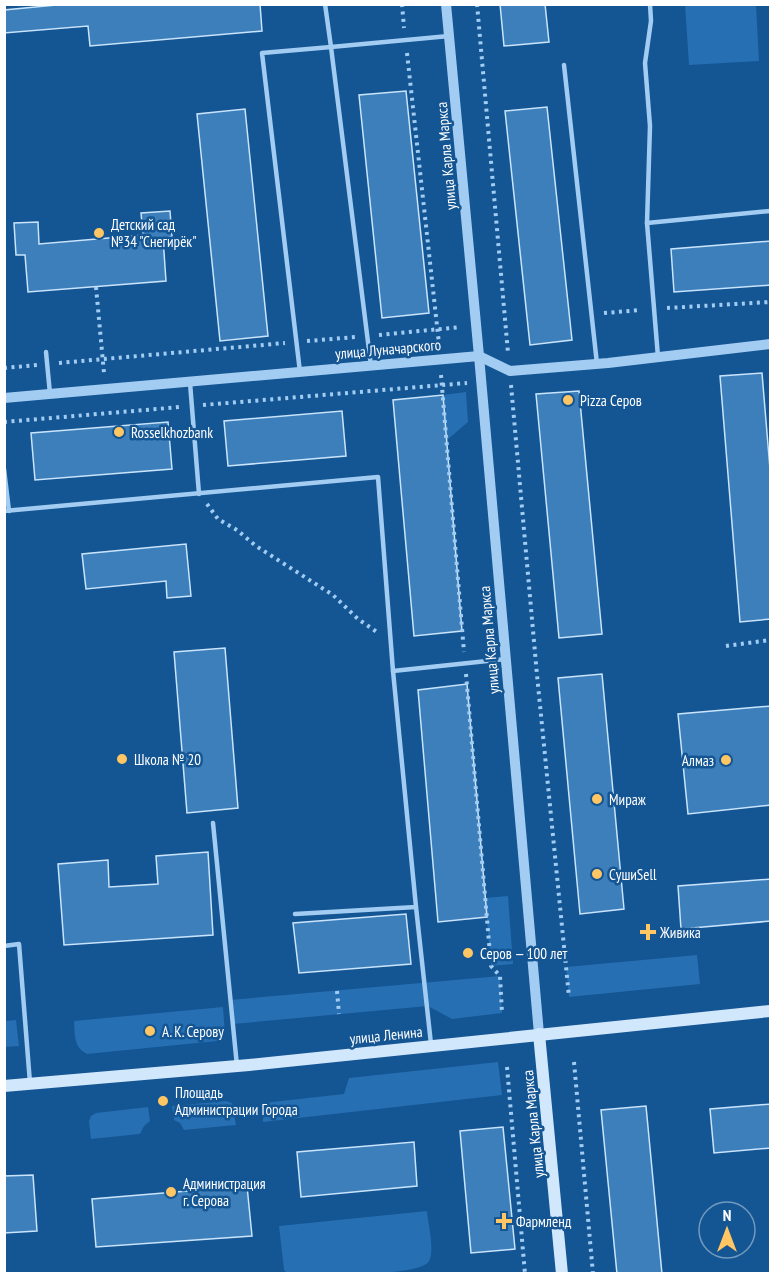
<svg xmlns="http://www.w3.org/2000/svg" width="775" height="1278" viewBox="0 0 775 1278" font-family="'PT Sans Narrow',sans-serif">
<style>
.green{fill:#266fb2}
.building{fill:#3c7fbb;stroke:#c9e4fc;stroke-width:1.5}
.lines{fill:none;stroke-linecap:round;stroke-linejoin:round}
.path{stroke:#a2ccf2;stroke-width:4;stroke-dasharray:3 4.5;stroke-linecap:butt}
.service{stroke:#a2ccf2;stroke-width:4.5}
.tertiary{stroke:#a2ccf2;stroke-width:10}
.secondary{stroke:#d1e7fc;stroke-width:12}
.poi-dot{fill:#ffc663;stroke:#145593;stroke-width:2}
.labels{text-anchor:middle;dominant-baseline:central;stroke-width:5;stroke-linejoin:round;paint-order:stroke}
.street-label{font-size:15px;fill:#fff;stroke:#145593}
.poi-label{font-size:15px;fill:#fff;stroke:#145593;text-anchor:start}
</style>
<rect width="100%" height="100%" fill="#145593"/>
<g class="green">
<polygon points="685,5 756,5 759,61 689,65"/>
<polygon points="466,392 468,422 447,440 443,395"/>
<polygon points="508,896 513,964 491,966 485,898"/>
<polygon points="697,955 700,984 569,997 566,967"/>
<polygon points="500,976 502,1013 452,1019 428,1006 233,1024 230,1000"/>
<path d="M223,1007L225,1033L217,1041L87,1054C73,1047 75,1034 74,1021Z"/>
<polygon points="16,1020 19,1046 5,1047 5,1021"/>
<polygon points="498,1062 502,1095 263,1122 263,1103 344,1094 349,1078"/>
<polygon points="226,1101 232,1103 236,1125 184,1130 180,1123 174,1120 172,1106"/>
<polygon points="148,1107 150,1121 144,1126 140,1134 91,1139 89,1121 91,1116 96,1113"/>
<path d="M427,1211C428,1223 435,1251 429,1261C420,1278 310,1274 288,1274L284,1270L279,1226Z"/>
</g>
<g class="building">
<polygon points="67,4 260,4 262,31 90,46 88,26 4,33 4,10"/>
<polygon points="500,4 545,4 549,42 504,46"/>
<polygon points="406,91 429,313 382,318 359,95"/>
<polygon points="547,107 572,340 530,345 505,111"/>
<polygon points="245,109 268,336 220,341 197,114"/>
<polygon points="170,211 172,237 163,238 166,281 28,292 25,255 16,255 14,223 38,222 39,244 143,235 141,213"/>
<polygon points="771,241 771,285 674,292 671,249"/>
<polygon points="762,373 771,481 771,619 740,622 720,376"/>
<polygon points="579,391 602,634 559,638 536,394"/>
<polygon points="443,395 462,631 414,636 393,400"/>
<polygon points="342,411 346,456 228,466 224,421"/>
<polygon points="168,422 172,469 35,480 31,433"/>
<polygon points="186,544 191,596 167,598 166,581 86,589 82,554"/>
<polygon points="225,648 238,808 187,813 174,652"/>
<polygon points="602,674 624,909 580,914 558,678"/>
<polygon points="467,684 487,917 438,922 418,690"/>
<polygon points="771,706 771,805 688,814 678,714"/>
<polygon points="208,852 213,935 64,945 58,864 108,860 109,887 158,884 156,856"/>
<polygon points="771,879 771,921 681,929 678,886"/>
<polygon points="406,914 411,964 299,973 293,923"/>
<polygon points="771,1104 771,1148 714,1153 710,1109"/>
<polygon points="646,1106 662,1274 617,1274 601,1110"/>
<polygon points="503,1127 515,1249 471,1253 460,1131"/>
<polygon points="414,1142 417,1186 301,1197 297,1152"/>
<polygon points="33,1175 37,1231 4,1233 4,1176"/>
<polygon points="247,1186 252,1236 96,1247 92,1199"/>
</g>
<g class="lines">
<g class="path">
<polyline points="402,4 404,28"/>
<polyline points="477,4 508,353"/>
<polyline points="407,53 439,344"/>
<polyline points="96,287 104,373"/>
<polyline points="667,308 770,302"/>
<polyline points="604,313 641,310"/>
<polyline points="379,335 461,327"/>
<polyline points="307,341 356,337"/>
<polyline points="59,363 285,343"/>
<polyline points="4,368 37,365"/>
<polyline points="441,375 464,652"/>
<polyline points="511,385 537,675 569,997"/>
<polyline points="203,405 467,383"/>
<polyline points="4,422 180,407"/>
<polyline points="207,504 218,519 237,530 256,546 333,595 358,619 377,632"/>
<polyline points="726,646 770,640"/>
<polyline points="466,674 491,966 500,976 502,1013"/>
<polyline points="337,991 339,1014"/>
<polyline points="574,1062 593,1274"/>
<polyline points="507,1067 525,1274"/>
</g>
<g class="service">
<polyline points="325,4 331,47 449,36"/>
<polyline points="650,4 651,21 645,63 650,126 647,223 658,357"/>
<polyline points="564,65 597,364"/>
<polyline points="647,223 770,211"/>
<polyline points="46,352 50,394"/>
<polyline points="300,372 262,53 331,47 371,366"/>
<polyline points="190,383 199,494"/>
<polyline points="4,469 9,511"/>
<polyline points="4,511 378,477 393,671 506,659"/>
<polyline points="213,823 237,1066"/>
<polyline points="416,907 431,1044"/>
<polyline points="295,914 416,907 393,671"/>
<polyline points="4,946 19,944 30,1083"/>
</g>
<g class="tertiary">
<polyline points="446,4 479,356 539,1034"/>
<polyline points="4,398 479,356 510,371 608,363 770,344"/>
</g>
<g class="secondary">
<polyline points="539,1034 562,1274"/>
<polyline points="4,1086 249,1065 770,1011"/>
</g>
</g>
<g class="poi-dot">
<circle cx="99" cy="233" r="6"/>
<circle cx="568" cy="400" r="6"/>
<circle cx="119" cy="432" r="6"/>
<circle cx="122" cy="759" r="6"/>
<circle cx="726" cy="760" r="6"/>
<circle cx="597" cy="799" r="6"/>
<circle cx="597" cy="874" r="6"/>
<path d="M645 923h6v6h6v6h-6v6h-6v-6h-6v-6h6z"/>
<circle cx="468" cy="953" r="6"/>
<circle cx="150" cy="1031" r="6"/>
<circle cx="163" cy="1101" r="6"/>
<circle cx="171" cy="1192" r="6"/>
<path d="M501 1212h6v6h6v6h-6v6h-6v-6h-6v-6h6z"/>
</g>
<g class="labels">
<g class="street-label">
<text transform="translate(446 156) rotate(-95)">улица Карла Маркса</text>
<text transform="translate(388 349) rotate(-5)">улица Луначарского</text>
<text transform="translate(489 640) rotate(-95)">улица Карла Маркса</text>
<text transform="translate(386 1035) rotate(-6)">улица Ленина</text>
<text transform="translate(533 1124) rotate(-96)">улица Карла Маркса</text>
</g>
<g class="poi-label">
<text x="111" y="224">Детский сад<tspan x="111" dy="17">№34 "Снегирёк"</tspan></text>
<text x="580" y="400">Pizza Серов</text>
<text x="131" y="432">Rosselkhozbank</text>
<text x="134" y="759">Школа № 20</text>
<text x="714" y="760" text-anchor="end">Алмаз</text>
<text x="609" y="799">Мираж</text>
<text x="609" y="874">СушиSell</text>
<text x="660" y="932">Живика</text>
<text x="480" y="953">Серов — 100 лет</text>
<text x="162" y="1031">А. К. Серову</text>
<text x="175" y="1092">Площадь<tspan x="175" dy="17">Администрации Города</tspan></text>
<text x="183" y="1183">Администрация<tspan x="183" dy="17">г. Серова</tspan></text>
<text x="516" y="1221">Фармленд</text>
</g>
</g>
<rect width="775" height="1278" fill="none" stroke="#ffffff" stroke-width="12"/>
<g transform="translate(727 1230)"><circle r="28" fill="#145593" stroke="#7299be" stroke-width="1.5"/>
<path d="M0-4.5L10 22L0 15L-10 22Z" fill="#ffc663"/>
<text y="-9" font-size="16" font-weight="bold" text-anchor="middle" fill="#ffffff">N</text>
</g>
</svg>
